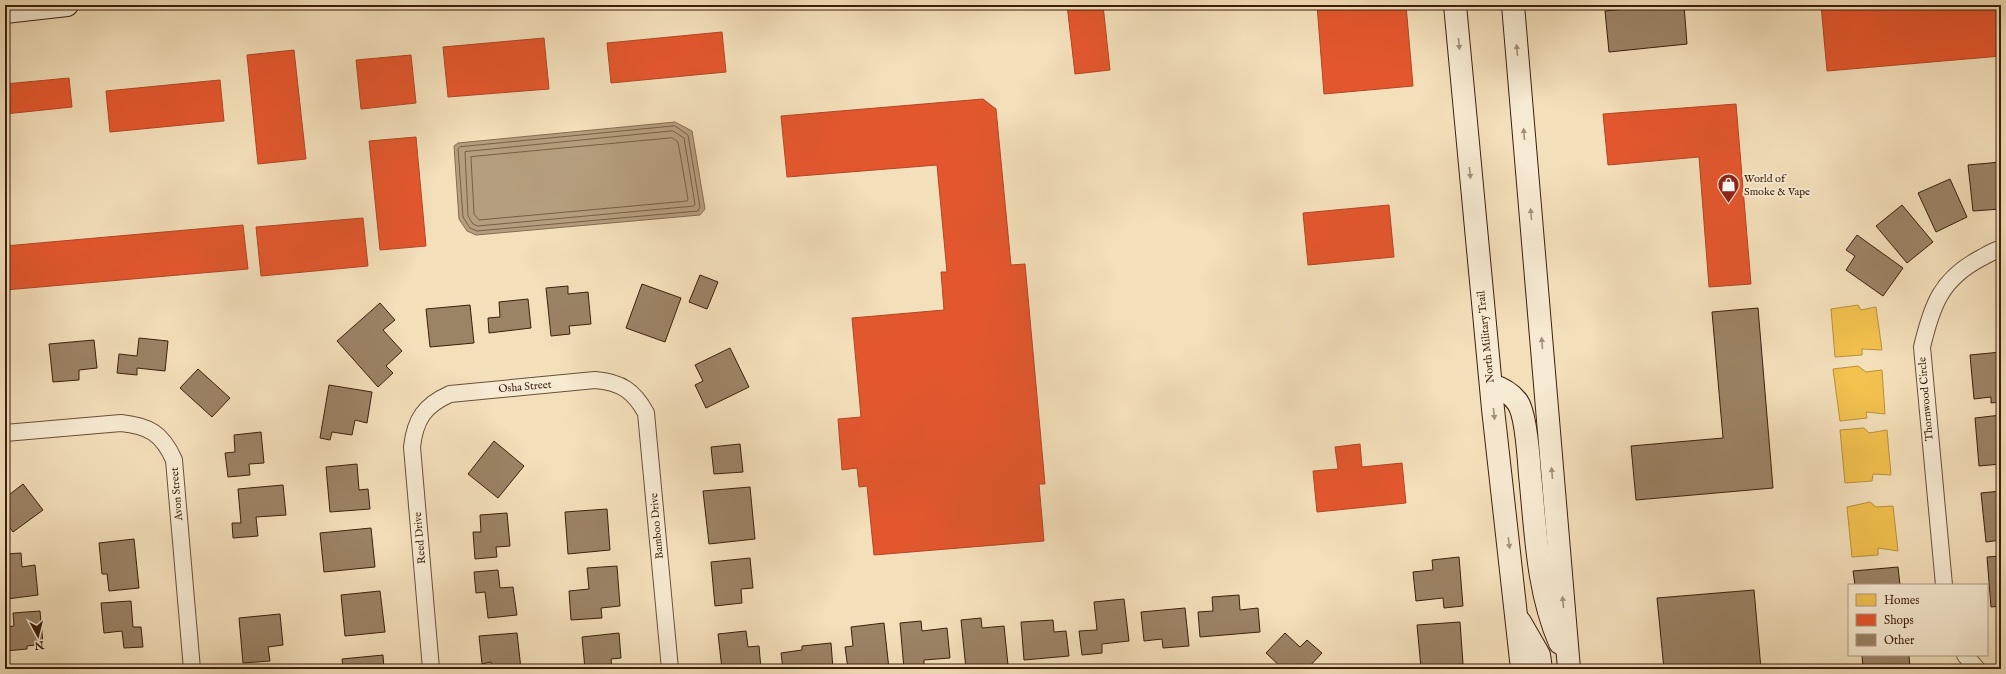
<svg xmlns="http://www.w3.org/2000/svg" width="2006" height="674" viewBox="0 0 2006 674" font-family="'IM FELL English',serif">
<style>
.water{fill:#b59e7f;stroke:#856b51}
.homes{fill:#f2c14e;stroke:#bb903a}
.shops{fill:#e4572e;stroke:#b24624}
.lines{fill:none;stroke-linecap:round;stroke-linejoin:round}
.shore{stroke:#785e46;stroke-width:1}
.building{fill:#9b8366;stroke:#3c1f0c}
.street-casing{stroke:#6a4f38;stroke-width:18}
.secondary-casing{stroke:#3c1f0c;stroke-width:24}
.street{stroke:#f7ead2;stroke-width:16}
.secondary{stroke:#f7ead2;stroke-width:22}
.oneway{fill:#a38f79}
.labels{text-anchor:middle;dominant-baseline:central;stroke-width:4;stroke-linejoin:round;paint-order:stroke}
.poi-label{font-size:11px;fill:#3c1f0c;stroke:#f7ead2;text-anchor:start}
.street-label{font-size:11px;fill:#3c1f0c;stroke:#f7ead2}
</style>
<rect width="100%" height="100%" fill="#f3dfba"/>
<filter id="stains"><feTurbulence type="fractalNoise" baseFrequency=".005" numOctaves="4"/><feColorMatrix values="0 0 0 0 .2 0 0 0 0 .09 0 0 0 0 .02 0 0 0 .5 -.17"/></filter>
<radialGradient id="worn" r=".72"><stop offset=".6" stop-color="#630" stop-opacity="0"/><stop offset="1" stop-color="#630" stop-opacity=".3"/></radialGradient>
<polygon class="water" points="675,122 692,131 705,209 700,215 476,235 467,231 459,219 454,146 458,143"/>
<g class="homes">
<polygon points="1858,305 1861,310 1876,307 1882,350 1862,349 1862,355 1835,357 1831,309"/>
<polygon points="1858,366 1866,372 1882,370 1885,414 1866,412 1867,418 1840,421 1833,369"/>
<polygon points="1864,428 1869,433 1887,430 1891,475 1873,474 1872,481 1845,483 1840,430"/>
<polygon points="1870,502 1876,507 1893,506 1898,551 1878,548 1878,555 1852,557 1847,507"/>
</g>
<g class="shops">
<polygon points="1067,5 1103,5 1110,70 1075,74"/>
<polygon points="1317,5 1406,5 1413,86 1324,94"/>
<polygon points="1821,5 2001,5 2001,56 1827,71"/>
<polygon points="722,32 726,72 611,83 607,43"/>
<polygon points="544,38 549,89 448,97 443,47"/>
<polygon points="294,50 306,159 258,164 247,55"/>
<polygon points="411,55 416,103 361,109 356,60"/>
<polygon points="69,78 72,107 5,114 5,84"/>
<polygon points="220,80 224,121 110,132 106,91"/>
<polygon points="983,99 996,109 1011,265 1025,264 1045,484 1039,484 1044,541 874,555 867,486 859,487 857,468 842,470 838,419 861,417 852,318 944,310 941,272 947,272 937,165 787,177 781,116"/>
<polygon points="1736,104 1751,284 1709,287 1699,157 1608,165 1603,114"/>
<polygon points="416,137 426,246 380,250 369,141"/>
<polygon points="1389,205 1394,257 1308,265 1303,213"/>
<polygon points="363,218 368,266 261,276 256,227"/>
<polygon points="243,225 248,269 5,290 5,246"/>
<polygon points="1360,444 1362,467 1402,463 1406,503 1317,512 1313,471 1338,469 1335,447"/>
</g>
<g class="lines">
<g class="shore">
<polygon points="675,126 688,135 700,207 698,211 477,231 470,228 463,217 458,149 460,147"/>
<polygon points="673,131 684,138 695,204 694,206 478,226 473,224 468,216 465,152"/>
<polygon points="672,138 678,142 688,199 687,201 479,220 474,214 471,157"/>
</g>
</g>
<g class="building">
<polygon points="1665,5 1684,5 1687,44 1609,52 1605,11"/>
<polygon points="2001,162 2001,209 1973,211 1968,165"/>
<polygon points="1950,179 1967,217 1936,232 1918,193"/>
<polygon points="1902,205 1933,242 1907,263 1876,226"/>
<polygon points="1857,235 1903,268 1883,296 1846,270 1855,256 1846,250"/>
<polygon points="700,275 718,282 707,309 689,302"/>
<polygon points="642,284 681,298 665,342 626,328"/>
<polygon points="568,286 568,294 588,292 591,324 569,326 570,334 551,336 546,288"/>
<polygon points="528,299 531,328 489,333 488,318 500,317 499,302"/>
<polygon points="380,303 395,320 383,330 402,351 386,366 393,373 378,387 337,341"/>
<polygon points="470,305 474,343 430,347 426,309"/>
<polygon points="1758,308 1773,488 1636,500 1631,446 1723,438 1712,312"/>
<polygon points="139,338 168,341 165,371 137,368 137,375 117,373 119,354 137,356"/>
<polygon points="94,340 97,368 79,370 79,380 53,382 49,344"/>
<polygon points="730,348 749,387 706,408 695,385 703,381 695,365"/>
<polygon points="2001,352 2001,402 1991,403 1991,397 1974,399 1970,355"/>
<polygon points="198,369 230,398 212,417 180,388"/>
<polygon points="329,385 372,392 367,423 355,420 352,435 332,432 330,440 320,438"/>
<polygon points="2001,415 2001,464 1979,466 1975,418"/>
<polygon points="261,432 264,463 249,464 250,475 228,477 225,453 235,452 234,435"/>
<polygon points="494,441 524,466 498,498 468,474"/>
<polygon points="740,444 743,472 714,474 711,447"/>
<polygon points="357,464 359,490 368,489 370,509 330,512 326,467"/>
<polygon points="23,484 43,510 13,532 5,521 5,498"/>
<polygon points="283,485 286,515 256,517 258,536 233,538 232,523 241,523 238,489"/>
<polygon points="750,487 755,539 709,544 703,491"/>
<polygon points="2001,491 2001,540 1986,542 1981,493"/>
<polygon points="607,509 610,550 568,554 565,512"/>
<polygon points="507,513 510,546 496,547 497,557 475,559 473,532 481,532 480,515"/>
<polygon points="371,528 375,567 324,572 320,533"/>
<polygon points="134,539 139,588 109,591 107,574 102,574 99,543"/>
<polygon points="21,553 22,567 35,565 38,595 7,599 5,554"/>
<polygon points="2001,556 2001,606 1991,607 1987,557"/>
<polygon points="1459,557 1463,606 1444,608 1443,598 1416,601 1413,572 1433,570 1432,560"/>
<polygon points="750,558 753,588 741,589 742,603 715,606 711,562"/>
<polygon points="617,566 620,606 601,608 602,618 571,620 569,591 589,589 587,568"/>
<polygon points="1898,567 1900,585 1855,585 1853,571"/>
<polygon points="498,570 500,588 513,587 517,615 488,618 485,592 476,593 474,572"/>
<polygon points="1754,590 1761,669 1664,669 1657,598"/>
<polygon points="380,591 385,632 345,636 341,595"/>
<polygon points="1239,595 1240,610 1258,608 1260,632 1200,637 1198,612 1213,611 1212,597"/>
<polygon points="1124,599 1129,641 1102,644 1102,653 1082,655 1079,631 1097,630 1094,602"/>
<polygon points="131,601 133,627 141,627 143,647 124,648 122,631 104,633 101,603"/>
<polygon points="1185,608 1189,646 1163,648 1162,639 1144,641 1141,612"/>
<polygon points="40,611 43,644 27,646 27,649 5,651 5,627 14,626 13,613"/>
<polygon points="280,614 283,645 268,647 270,661 243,663 239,618"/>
<polygon points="981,618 982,628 1004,626 1008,665 966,669 961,620"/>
<polygon points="1053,620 1054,632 1066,631 1069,656 1024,660 1021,622"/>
<polygon points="921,621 922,631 947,628 950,658 924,660 924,669 904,669 900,623"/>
<polygon points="1460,622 1463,664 1421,668 1417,625"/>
<polygon points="884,623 889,669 848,669 845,647 853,646 851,627"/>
<polygon points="746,631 748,647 759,646 761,669 722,669 718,634"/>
<polygon points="517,633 521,669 492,669 491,662 482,664 479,636"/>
<polygon points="619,633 621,658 611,659 612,669 585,669 582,637"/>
<polygon points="1285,633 1300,647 1307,640 1322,653 1307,669 1283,669 1266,653"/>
<polygon points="831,643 833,669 783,669 781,653 802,650 802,646"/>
<polygon points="383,655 384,669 343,669 342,659"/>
<polygon points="1862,655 1909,655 1910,669 1863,669"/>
</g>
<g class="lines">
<defs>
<g id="street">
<path d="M5,433L121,423C149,426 162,433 174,460L192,669"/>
<path d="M1944,585L1922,347C1932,305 1941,279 1981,258C1987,255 1994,250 2001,249"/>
<polyline points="1965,655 1977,669"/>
<path d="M431,669L412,447C415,419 425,405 450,394L595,380C621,382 634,391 646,413L670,669"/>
</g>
<g id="secondary">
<polyline points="1455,5 1493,409 1522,669"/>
<polyline points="1513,5 1569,669"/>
<polyline points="5,12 67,5"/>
<path d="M1491,385C1502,388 1512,394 1518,403C1526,415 1529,460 1530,475C1536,532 1537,590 1560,643"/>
<polyline points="1520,622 1539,655 1541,669"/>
</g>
</defs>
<use href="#street" class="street-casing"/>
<use href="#secondary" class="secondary-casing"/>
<use href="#street" class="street"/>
<use href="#secondary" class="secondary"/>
</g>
<defs><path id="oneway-solid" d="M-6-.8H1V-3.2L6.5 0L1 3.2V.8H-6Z"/></defs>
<g class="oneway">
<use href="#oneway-solid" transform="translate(1459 44) rotate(85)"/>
<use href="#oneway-solid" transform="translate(1517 50) rotate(-95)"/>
<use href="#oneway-solid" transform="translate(1524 134) rotate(-95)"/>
<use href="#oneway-solid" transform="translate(1470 173) rotate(84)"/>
<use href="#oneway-solid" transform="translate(1531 214) rotate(-95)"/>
<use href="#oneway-solid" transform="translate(1542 343) rotate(-95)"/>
<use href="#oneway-solid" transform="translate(1494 414) rotate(84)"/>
<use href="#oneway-solid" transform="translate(1552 473) rotate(-95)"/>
<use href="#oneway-solid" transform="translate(1509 543) rotate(83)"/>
<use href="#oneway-solid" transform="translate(1563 602) rotate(-95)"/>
</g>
<defs>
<symbol id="shop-pin" viewBox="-11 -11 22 30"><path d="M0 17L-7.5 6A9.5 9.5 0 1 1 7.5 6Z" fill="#8f2418" stroke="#f7ead2"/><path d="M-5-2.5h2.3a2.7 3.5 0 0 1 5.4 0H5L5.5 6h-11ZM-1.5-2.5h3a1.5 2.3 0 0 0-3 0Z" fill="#fff"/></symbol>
</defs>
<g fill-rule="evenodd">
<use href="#shop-pin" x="1716" y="172" width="25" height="34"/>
</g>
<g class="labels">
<g class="poi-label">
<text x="1744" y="179">World of<tspan x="1744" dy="13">Smoke &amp; Vape</tspan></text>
</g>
<g class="street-label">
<text transform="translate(1486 337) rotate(-96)">North Military Trail</text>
<text transform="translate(525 387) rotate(-5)">Osha Street</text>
<text transform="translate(1926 399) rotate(-95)">Thornwood Circle</text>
<text transform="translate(177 494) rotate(-95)">Avon Street</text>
<text transform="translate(657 526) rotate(-95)">Bamboo Drive</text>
<text transform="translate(420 538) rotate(-95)">Reed Drive</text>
</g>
</g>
<rect width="2006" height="674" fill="none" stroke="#f3dfba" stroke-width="20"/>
<rect x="6" y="6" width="1994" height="662" fill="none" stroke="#3c1f0c" stroke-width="2"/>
<rect x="10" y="10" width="1986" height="654" fill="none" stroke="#3c1f0c"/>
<rect x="1848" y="584" width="140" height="72" fill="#f7ead2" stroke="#ac9983"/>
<rect x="1856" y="594" width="20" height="12" fill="#f2c14e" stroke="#ac9983"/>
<text x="1884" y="604" font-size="12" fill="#3c1f0c">Homes</text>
<rect x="1856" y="614" width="20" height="12" fill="#e4572e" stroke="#ac9983"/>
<text x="1884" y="624" font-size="12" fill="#3c1f0c">Shops</text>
<rect x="1856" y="634" width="20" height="12" fill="#9b8366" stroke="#ac9983"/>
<text x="1884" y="644" font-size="12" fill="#3c1f0c">Other</text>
<g transform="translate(38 636) rotate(173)" stroke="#f7ead2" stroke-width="3" paint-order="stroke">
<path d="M0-3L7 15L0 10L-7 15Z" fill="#3c1f0c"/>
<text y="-6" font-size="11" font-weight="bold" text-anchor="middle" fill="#3c1f0c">N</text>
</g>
<rect width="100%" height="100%" filter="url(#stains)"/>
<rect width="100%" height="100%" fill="url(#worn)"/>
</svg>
